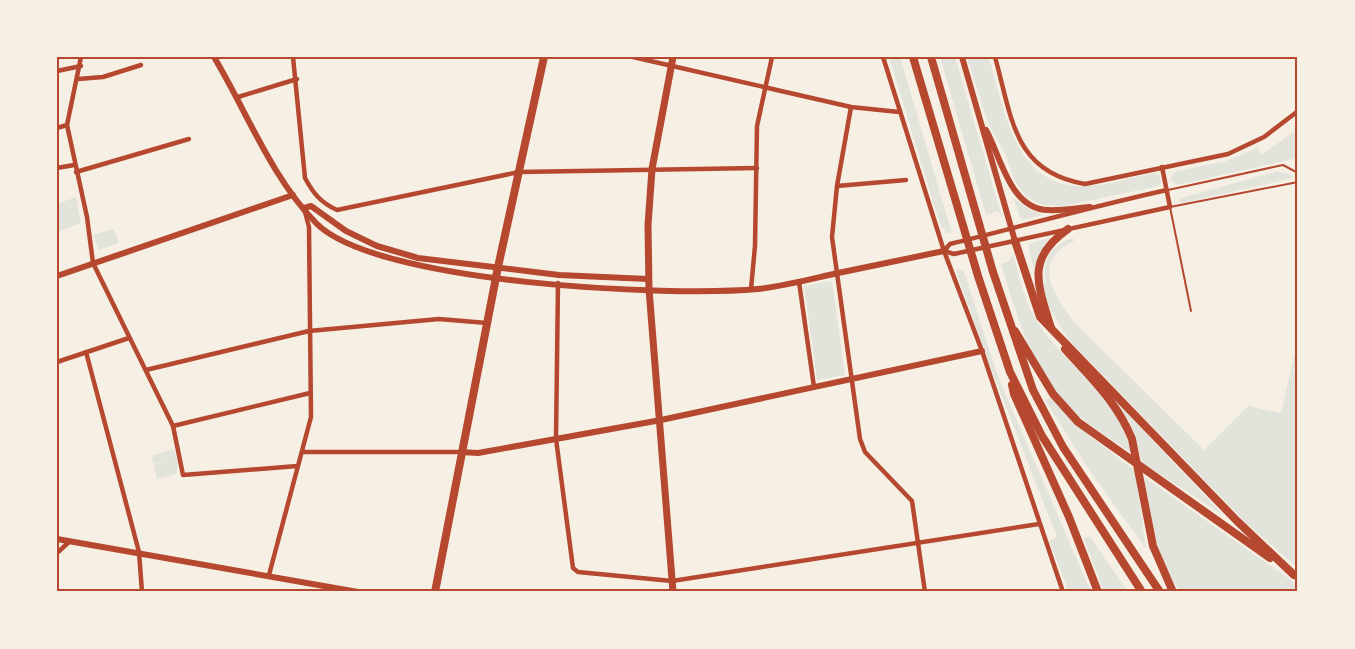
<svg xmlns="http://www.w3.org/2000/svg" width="1355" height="649" viewBox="0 0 1355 649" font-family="Ubuntu,sans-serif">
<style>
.green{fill:#e2e4dc}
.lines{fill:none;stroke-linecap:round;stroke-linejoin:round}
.service{stroke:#b5482f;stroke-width:2}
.minor{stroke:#b5482f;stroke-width:4.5}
.tertiary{stroke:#b5482f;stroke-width:6}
.secondary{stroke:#b5482f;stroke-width:7}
.primary{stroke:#b5482f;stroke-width:8}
.motorway{stroke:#b5482f;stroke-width:8}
.neatline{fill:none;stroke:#b5482f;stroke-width:2}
</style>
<rect width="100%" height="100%" fill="#f6efe4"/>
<g class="green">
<polygon points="889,57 900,57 952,233 947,233 940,224"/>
<polygon points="940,57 955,57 1002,217 998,211 986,215"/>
<path d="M967,57H989C1004,110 1015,190 1087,186C1109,185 1133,177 1154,173L1160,175L1161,182L1159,186L1064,206L1043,205L1026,197L1014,179L1005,154L988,123Z"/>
<polygon points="1298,129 1298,158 1177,185 1170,179 1176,171 1226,161 1257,148 1262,154"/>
<polygon points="1278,171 1294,176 1289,179 1182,203 1179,201 1181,198"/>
<polygon points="76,197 81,223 57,232 57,204"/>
<polygon points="1013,198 1030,210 1044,215 1021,220"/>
<polygon points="114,229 119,243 99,250 93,235"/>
<polygon points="1049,238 1034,269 1028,244"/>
<path d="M1073,238L1074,241C1031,261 1053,293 1073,321L1204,450L1248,406L1281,413L1298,340V568L1247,524L1068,339L1049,307L1041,284L1046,283C1042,261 1051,244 1073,238Z"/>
<path d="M1013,254C1020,277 1024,303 1038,323C1068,369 1119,396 1131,453C1114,440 1094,429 1078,415C1034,378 1017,317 1001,264L1009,261Z"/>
<polygon points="959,269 964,272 999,379 1091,592 1069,592 1049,541 1057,537 986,356 956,270"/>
<polygon points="832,281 845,375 817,380 804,286"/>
<polygon points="1051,397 1082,430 1135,471 1146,549 1089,470 1045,400"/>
<polygon points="1117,403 1224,516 1143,463 1131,424"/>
<polygon points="174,449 178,463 176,474 157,479 154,465 174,458 154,464 151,456"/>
<path d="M1144,477L1298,585V592H1180C1155,554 1151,521 1144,477Z"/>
<polygon points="1090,536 1128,592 1104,592 1084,539"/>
</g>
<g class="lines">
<g class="service">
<polyline points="1168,190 1283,165 1298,173"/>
<polyline points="1191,311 1170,207 1298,182"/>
</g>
<g class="minor">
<polyline points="81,57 67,125 87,217 93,263 173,426 183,475 297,466"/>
<path d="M293,57L305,178C313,193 321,203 337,210L519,172L757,168"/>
<polyline points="633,57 851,107 899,112"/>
<polyline points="883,57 944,251 982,351 1063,592"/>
<path d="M995,57C1012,117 1013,172 1085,184L1228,154L1264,137L1298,111"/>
<polyline points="57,71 81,66"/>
<polyline points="78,79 103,77 141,65"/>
<polyline points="238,97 297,79"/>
<polyline points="851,107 837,186 832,237 860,439 865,452 912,501 925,592"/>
<polyline points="57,128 67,125"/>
<path d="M1162,167L1170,207L954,254L944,251L950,244C1023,226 1094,206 1167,190"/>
<polyline points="57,168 74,165"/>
<polyline points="76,172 189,139"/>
<polyline points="837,186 906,180"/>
<polyline points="799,282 814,387"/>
<polyline points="558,283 556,439 573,568 578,572 672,581 1039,524"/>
<polyline points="751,289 755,246 757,126 772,57"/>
<polyline points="86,352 139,552 142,592"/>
<polyline points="57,362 129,338"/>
<polyline points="146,370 309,331 439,319 487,323"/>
<polyline points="173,426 310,393"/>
<polyline points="303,452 461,452"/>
<polyline points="57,553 70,541"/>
<polyline points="269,575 311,417 309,227 305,212"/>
</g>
<g class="tertiary">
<path d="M214,57C247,112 271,177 316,223C375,284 671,297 758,289C785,286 811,279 838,273C873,266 909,258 944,251"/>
<polyline points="962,57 1015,241"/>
<path d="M986,130C1001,157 1010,209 1048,210C1061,211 1076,208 1090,207"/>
<polyline points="304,208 311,206 346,231 377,246 418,258 559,275 648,279"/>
<polyline points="57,276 293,195"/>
<polyline points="461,452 478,453 661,420 982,351"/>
<polyline points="57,539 358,592"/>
</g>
<polyline class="secondary" points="673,57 652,169 648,225 649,289 673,592"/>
<polyline class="primary" points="435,592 498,267 544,57"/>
<g class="motorway">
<polyline points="913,57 978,276 1010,372 1042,436 1142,592"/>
<polyline points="931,57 993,272 1033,390 1063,447 1160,592"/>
<polyline points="1015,241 1040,317 1237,521 1294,575"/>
<path d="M1051,328C1038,285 1025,259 1068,229"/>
<polyline points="1015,331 1053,394 1078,422 1270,558"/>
<path d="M1065,349C1091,378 1117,402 1132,439L1153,546L1173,592"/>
<polyline points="1012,385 1014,394 1069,517 1098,592"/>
</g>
</g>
<rect width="1355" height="649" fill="none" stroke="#f6efe4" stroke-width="117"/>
<rect x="58" y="58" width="1238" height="532" class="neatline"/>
</svg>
